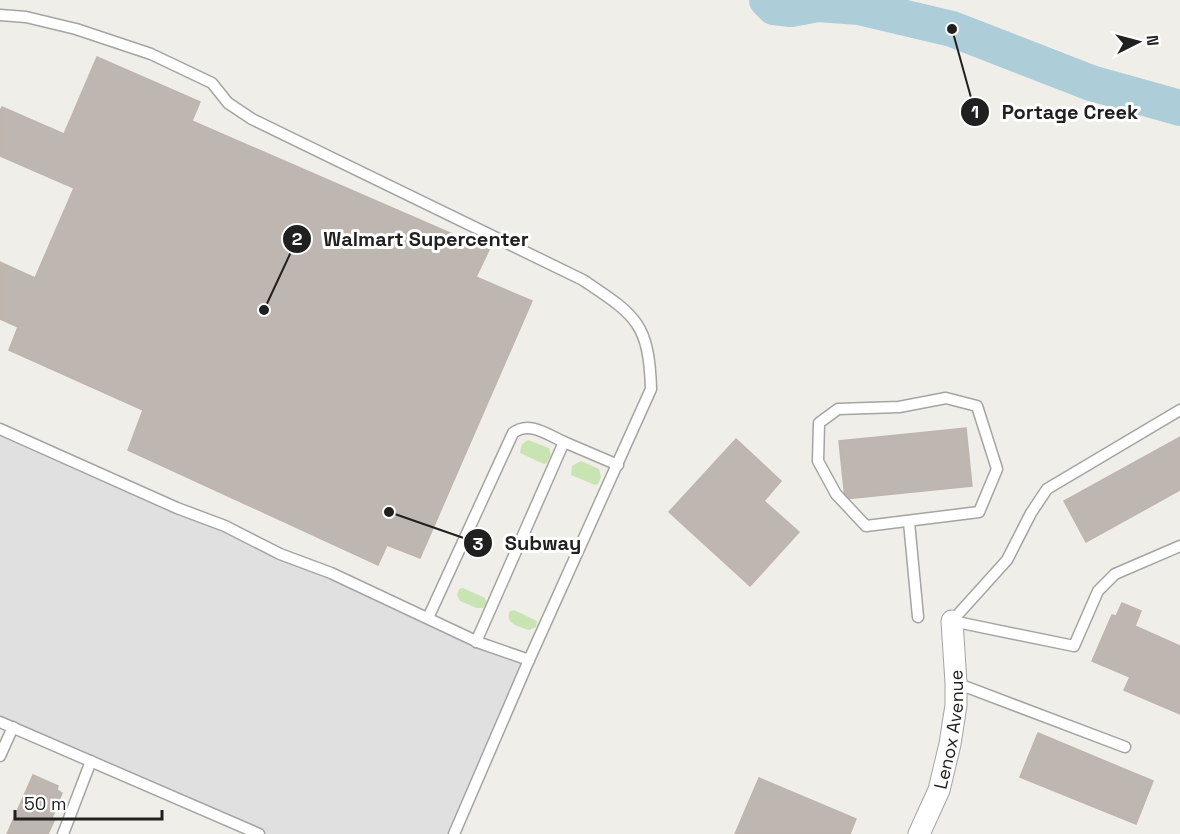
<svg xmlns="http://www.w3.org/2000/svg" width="1180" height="834" viewBox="0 0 1180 834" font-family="'Space Grotesk',sans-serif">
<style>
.grass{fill:#c9e4b3}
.parking{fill:#e0e0e0}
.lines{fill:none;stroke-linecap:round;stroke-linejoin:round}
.river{stroke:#adcdd9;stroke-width:36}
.building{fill:#bdb6b1;stroke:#c0b5ac;stroke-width:1.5}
.lane-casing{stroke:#a4a4a4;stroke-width:13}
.street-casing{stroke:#a4a4a4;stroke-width:23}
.lane{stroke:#fff;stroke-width:10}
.street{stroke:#fff;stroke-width:21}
.labels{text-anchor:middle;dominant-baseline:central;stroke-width:6;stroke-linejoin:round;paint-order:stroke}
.street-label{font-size:18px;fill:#202020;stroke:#fff}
.leader{fill:none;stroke:#202020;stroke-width:2}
.callout-dot{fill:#202020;stroke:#fff;stroke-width:2}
.mark-label{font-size:18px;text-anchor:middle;font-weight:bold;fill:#fff}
.callout-label{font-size:20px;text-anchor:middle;font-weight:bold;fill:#202020;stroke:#fff;stroke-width:6;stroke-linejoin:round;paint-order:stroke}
</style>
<rect width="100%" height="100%" fill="#f0eee8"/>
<g class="grass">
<polygon points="528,440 549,448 551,455 547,463 544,464 520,453 522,444"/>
<polygon points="581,461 599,469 601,477 598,484 595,485 571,475 572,466"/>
<polygon points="463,588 485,598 487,603 483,608 477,608 460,601 457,595 459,589"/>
<path d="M514,610L537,621L536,627L529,630C519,626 504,624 510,611Z"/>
</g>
<polygon class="parking" points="0,429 529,660 454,834 259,834 0,722"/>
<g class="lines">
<polyline class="river" points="767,0 774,7 791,9 818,4 859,7 952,29 1091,83 1180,108"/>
</g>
<g class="building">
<polygon points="97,57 200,102 192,121 489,250 476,277 532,301 420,558 387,545 378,565 128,450 143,410 9,350 18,327 0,319 0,262 35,278 74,188 0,156 0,111 2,107 64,134"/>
<polygon points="966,428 972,486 845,499 839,441"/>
<polygon points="1180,437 1180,490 1086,542 1064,501"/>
<polygon points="736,439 781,481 764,501 799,532 750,586 669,512"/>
<polygon points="1122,603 1141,611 1135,626 1180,646 1180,714 1124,690 1130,677 1092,661 1112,615 1116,616"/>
<polygon points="1038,733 1153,781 1136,824 1020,777"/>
<polygon points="33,775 58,786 57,790 62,793 52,818 55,819 48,834 7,834"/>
<polygon points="759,778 856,819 850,834 735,834"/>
</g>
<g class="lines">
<defs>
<g id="lane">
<path d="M0,15L26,17L76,29L151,54L212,83L228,103L252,119L583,280C635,315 649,322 651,389L529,660L454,834"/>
<polygon points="946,398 977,406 997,469 979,512 866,526 836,494 818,461 819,423 838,409 899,407"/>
<polyline points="0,429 177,508 225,526 280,554 331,573 480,643 529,660"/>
<polyline points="909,522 918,617"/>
<path d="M428,618L513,433C529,420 548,435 564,442"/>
<polyline points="952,621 1007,560 1031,513 1047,489 1180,410"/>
<polyline points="952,621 1074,646 1098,591 1115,574 1180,546"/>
<polyline points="476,642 564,442 618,465"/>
<polyline points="956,683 1125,747"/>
<polyline points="0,722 259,834"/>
<polyline points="0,756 13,727"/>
<polyline points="63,834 91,761"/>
</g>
<g id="street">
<path id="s1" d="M919,834L939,790L950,744L956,705V683L952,621"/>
</g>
</defs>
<use href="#lane" class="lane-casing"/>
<use href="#street" class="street-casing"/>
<use href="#lane" class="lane"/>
<use href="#street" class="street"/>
</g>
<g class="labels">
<g class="street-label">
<text stroke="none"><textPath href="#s1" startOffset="110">Lenox Avenue</textPath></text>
</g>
</g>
<path class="leader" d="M952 29L975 112M264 310L297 239M389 512L478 543"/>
<g class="callout-dot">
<circle cx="952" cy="29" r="6"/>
<circle cx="264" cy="310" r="6"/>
<circle cx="389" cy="512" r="6"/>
<circle cx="975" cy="112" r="15"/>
<circle cx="297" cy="239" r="15"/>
<circle cx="478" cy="543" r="15"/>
</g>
<g class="mark-label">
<text x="975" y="118">1</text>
<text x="297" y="245">2</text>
<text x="478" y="550">3</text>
</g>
<g class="callout-label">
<text x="1070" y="119">Portage Creek</text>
<text x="426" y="246">Walmart Supercenter</text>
<text x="543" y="550">Subway</text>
</g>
<g transform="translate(1138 42) rotate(84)" stroke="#ffffff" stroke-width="4.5" paint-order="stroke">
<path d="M0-4.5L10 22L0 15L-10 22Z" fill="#202020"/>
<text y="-9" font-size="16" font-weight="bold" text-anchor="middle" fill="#202020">N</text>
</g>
<path d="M15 810v9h147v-9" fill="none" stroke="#202020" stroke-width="3"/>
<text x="24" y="810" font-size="18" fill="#202020" stroke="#ffffff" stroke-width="4.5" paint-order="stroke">50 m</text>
</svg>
